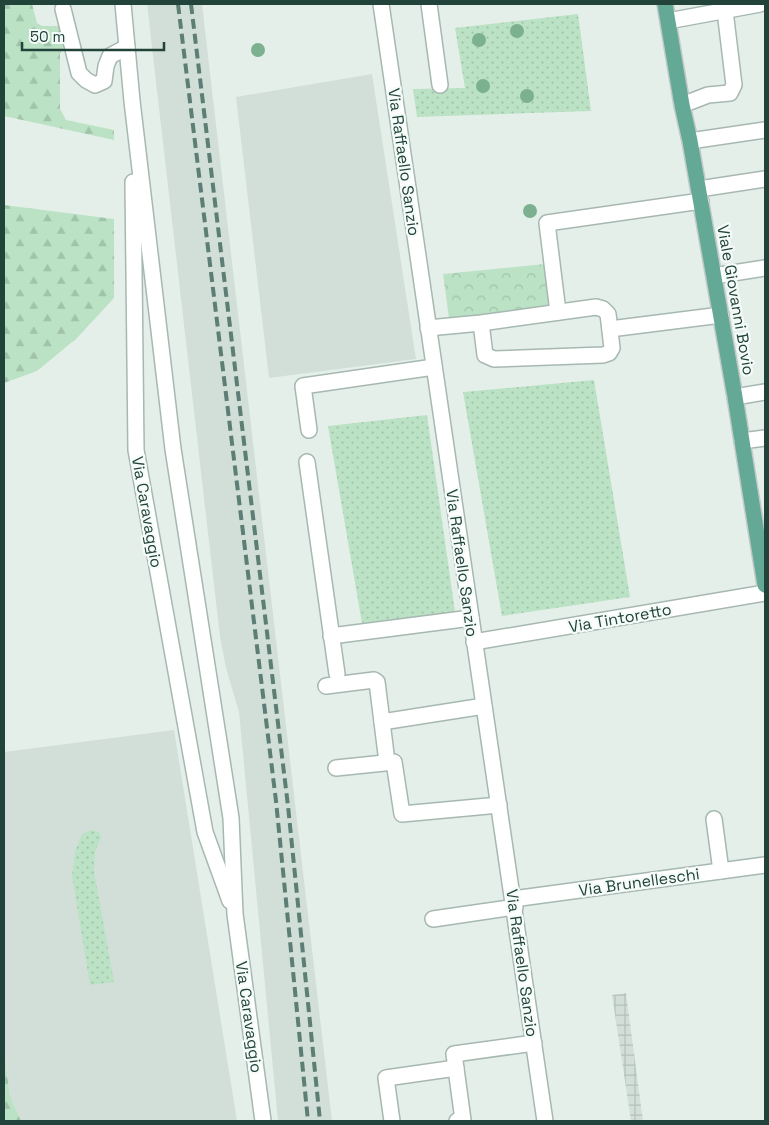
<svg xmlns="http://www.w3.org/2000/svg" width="769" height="1125" viewBox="0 0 769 1125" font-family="'Space Grotesk',sans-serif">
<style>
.built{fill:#d2dfd9}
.industrial{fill:url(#industrial-grid)}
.grass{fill:url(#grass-dots)}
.forest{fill:url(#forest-firs)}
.park{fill:url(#park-crowns)}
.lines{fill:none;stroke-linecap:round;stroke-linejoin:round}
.minor-casing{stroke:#a6b8b1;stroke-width:18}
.major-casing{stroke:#c1cac8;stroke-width:18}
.minor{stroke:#fff;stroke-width:15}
.major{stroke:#64a995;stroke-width:15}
.rail{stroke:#5c7e74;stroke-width:4;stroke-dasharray:10 5;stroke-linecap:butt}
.tree{fill:#7cb18f}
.labels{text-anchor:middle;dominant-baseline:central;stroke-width:4.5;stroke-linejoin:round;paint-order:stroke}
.street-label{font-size:16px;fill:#214339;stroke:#f5fbf8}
</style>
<defs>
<pattern id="industrial-grid" width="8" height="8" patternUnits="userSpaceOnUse" patternTransform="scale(1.25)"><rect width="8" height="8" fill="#d2dfd9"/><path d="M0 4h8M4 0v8" fill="none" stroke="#b4c1bb"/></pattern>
<pattern id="grass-dots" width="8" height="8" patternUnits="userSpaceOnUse" patternTransform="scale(1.25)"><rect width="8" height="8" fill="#bbe2c4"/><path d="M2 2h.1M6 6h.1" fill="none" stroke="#a0c3a9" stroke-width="1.8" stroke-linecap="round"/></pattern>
<pattern id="forest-firs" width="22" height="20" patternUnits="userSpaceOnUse" patternTransform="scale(1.25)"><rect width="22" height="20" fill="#bbe2c4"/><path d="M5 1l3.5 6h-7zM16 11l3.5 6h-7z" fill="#a0c3a9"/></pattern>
<pattern id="park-crowns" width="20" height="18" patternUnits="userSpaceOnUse" patternTransform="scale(1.25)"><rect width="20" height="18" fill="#bbe2c4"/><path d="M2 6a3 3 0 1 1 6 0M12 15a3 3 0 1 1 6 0" fill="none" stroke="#a0c3a9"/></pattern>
</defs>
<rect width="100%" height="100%" fill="#e4efea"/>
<g class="built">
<polygon points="147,4 202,4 332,1121 278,1121 239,712 226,668 220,637"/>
<polygon points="372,74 416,359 269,378 236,97"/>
<polygon points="174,730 237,1121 21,1121 10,1095 4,1054 4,752"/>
</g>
<polygon class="industrial" points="626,993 643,1121 631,1121 612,995"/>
<g class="grass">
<polygon points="578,14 591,111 417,117 413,89 465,88 455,28"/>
<polygon points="594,380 630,597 502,616 463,392"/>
<polygon points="427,415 455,612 362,623 328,426"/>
<polygon points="92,830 99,832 101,837 95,852 94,871 114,982 90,985 72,876 75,852 82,834"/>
</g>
<g class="forest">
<polygon points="4,4 32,4 37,23 42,26 60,26 64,46 60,54 60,109 66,120 114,130 114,140 4,116"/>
<polygon points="4,205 114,219 114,298 77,338 37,371 4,383"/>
<polygon points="4,1054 10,1095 21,1121 4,1121"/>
</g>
<polygon class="park" points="545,264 550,308 449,318 443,274"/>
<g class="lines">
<defs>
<g id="minor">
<polyline points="123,4 132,101 173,449 231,818 235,914 263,1121"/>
<polyline points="381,4 545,1121"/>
<polyline points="429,4 440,85"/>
<polyline points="63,9 79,73 86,80 95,85 104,81 106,66 110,56 127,47"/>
<polyline points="668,21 760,4"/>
<polyline points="682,105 708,95 730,93 734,85 725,11"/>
<polyline points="690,141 765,130"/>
<polyline points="133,182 136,450 205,832 230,901"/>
<polyline points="699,189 765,179"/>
<polyline points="714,276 765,268"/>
<polyline points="558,312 547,223 701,201"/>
<polyline points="428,328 481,323 596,307 603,309 608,314 612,348 609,353 603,355 494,359 485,355 481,323"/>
<polyline points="610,329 721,315"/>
<polyline points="735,397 765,392"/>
<polyline points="309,430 303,386 434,367"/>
<polyline points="742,441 765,438"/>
<polyline points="307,462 337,674"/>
<polyline points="331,636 471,618"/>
<polyline points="474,642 765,593"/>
<polyline points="326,686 374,680 377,682 382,722"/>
<polyline points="386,754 382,722 484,706"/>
<polyline points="336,768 394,762 402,814 499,805"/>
<polyline points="714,819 721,871"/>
<polyline points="513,899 765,865"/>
<polyline points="433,919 515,907"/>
<polyline points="392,1121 386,1078 456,1068"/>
<polyline points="457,1121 463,1120 454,1054 534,1043"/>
</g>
<polyline id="major" points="665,4 682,105 690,141 735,397 765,585"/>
</defs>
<use href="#minor" class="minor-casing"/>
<use href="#major" class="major-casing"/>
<use href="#minor" class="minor"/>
<use href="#major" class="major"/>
<g class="rail">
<polyline points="178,4 276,801 308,1121"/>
<polyline points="191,4 288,806 320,1121"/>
</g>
</g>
<g class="tree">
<circle cx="517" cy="31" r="7"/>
<circle cx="479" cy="40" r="7"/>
<circle cx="258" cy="50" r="7"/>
<circle cx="483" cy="86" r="7"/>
<circle cx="527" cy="96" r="7"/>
<circle cx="530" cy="211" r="7"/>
</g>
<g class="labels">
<g class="street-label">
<text transform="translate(404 162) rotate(82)">Via Raffaello Sanzio</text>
<text transform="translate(736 300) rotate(80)">Viale Giovanni Bovio</text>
<text transform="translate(147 512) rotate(80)">Via Caravaggio</text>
<text transform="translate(462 563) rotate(82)">Via Raffaello Sanzio</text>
<text transform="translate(620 618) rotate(-10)">Via Tintoretto</text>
<text transform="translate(639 882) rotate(-8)">Via Brunelleschi</text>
<text transform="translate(522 963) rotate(82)">Via Raffaello Sanzio</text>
<text transform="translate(249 1017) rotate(82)">Via Caravaggio</text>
</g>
</g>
<rect width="769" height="1125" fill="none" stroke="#214339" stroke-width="10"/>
<path d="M22 42v8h142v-8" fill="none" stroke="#214339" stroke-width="2.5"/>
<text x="30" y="42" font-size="15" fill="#214339" stroke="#f5fbf8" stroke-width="4" paint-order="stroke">50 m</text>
</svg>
